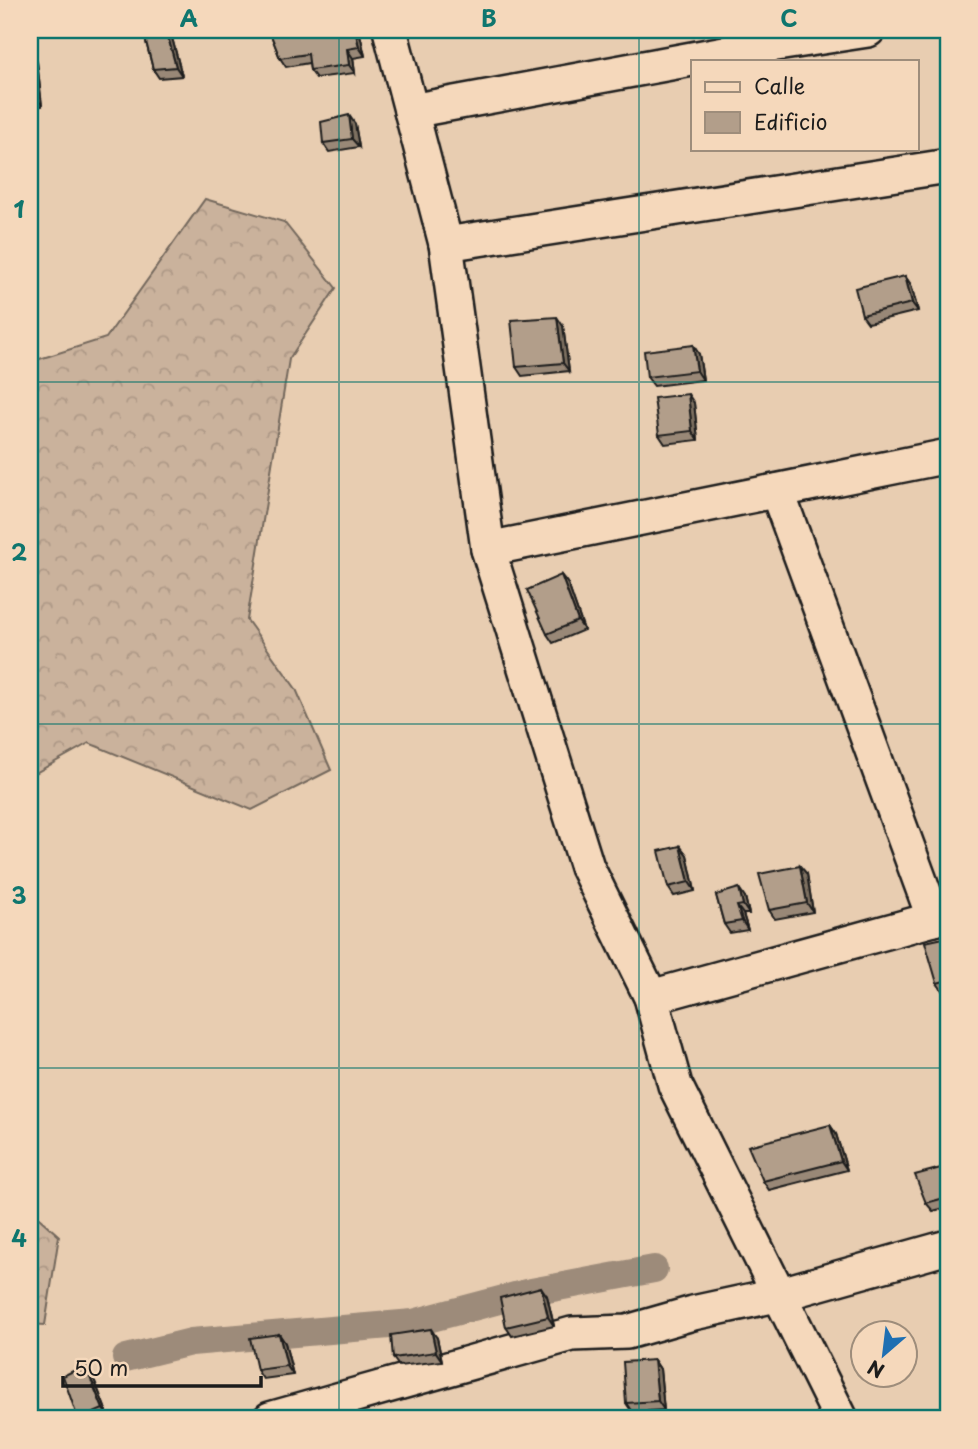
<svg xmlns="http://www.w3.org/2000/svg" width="978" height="1449" viewBox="0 0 978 1449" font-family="'Playpen Sans',sans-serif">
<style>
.forest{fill:url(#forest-crowns);stroke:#73675c;stroke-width:2}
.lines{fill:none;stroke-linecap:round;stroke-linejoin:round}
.canal{stroke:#9d8b7a;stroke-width:28}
.minor-casing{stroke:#1c1c1c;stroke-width:38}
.minor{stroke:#f5d8bb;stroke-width:33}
.wall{fill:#987;stroke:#1c1c1c;stroke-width:2}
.shaded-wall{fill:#7d6f61;stroke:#1c1c1c;stroke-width:2}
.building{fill:#b29e8a;stroke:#1c1c1c;stroke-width:2}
.grid{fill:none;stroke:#0f766e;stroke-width:2;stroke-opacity:0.55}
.neatline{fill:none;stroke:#0f766e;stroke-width:2.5}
.grid-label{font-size:23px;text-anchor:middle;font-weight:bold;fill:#0f766e}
</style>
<defs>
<pattern id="forest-crowns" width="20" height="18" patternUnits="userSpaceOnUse" patternTransform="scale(1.75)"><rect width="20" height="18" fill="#cab29c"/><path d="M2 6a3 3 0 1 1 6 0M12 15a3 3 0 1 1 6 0" fill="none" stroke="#ad9886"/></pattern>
</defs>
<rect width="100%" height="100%" fill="#e8cdb1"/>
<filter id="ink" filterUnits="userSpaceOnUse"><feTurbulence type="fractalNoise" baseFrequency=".0143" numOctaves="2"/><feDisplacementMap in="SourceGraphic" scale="14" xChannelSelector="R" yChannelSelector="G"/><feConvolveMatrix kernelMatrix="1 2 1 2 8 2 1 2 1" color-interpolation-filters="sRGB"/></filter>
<g filter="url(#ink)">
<g class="forest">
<polygon points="205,199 284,222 336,288 289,359 247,620 296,689 331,770 252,810 89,743 30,776 30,362 106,338"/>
<polygon points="30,1210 59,1236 45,1325 30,1324"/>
</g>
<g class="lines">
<polyline class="canal" points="126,1358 191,1342 413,1323 526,1293 654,1269"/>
<defs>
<g id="minor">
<polyline points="390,30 446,244 488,549 587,867 651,997 675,1085 841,1419"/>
<polyline points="411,111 757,47 868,30"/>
<polyline points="446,244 948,166"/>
<polyline points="777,491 934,919"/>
<polyline points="488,549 948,456"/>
<polyline points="651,997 948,915"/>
<polyline points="270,1419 572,1334 627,1332 693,1313 781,1294 948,1247"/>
</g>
</defs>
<use href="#minor" class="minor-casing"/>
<use href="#minor" class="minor"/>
</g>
<g class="wall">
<polygon points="143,30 168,30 171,34 182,76 159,78 153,69"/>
<polygon points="269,30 359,30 365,56 353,58 355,73 316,78 310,70 309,63 286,67 280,58"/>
<polygon points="30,53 37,62 42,106 30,108"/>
<polygon points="355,124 359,147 329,152 323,143"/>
<polygon points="905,276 911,285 918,311 868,323 862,315"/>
<polygon points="563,326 569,371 522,376 516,367"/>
<polygon points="693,345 699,354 703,380 654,386 647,377"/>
<polygon points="694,403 698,440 665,444 659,435"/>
<polygon points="561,575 568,584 584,630 553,643 547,634"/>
<polygon points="680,846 687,855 695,891 674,896 668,887"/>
<polygon points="807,874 813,912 775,919 769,910"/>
<polygon points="716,895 745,897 749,914 743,914 748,930 730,933 724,924"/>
<polygon points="948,937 948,991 943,992 937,983"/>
<polygon points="830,1125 836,1134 847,1170 769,1190 763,1181"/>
<polygon points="948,1166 948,1207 933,1211 926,1203"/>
<polygon points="547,1296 554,1326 512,1336 506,1327"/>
<polygon points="279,1334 285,1343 293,1375 263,1379 257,1370"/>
<polygon points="437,1338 442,1361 399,1366 393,1358"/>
<polygon points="654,1360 660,1369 664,1410 632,1412 626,1403"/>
<polygon points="85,1365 92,1374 109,1418 106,1419 78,1419"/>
</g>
<g class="shaded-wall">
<polygon points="166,30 168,30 171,34 182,76 176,67"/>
<polygon points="355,30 359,30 365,56 359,47"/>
<polygon points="347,49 353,58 355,73 349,65"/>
<polygon points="31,53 37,62 42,106 36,97"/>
<polygon points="349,115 355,124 359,147 352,139"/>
<polygon points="905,276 911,285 918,311 912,303"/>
<polygon points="557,317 563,326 569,371 563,363"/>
<polygon points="693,345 699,354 703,380 697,371"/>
<polygon points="688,394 694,403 698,440 692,431"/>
<polygon points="561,575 568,584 584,630 578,621"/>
<polygon points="680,846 687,855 695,891 689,882"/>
<polygon points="800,866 807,874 813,912 807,903"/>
<polygon points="739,888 745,897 749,914 743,905"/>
<polygon points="737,906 743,914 748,930 742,921"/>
<polygon points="830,1125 836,1134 847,1170 841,1161"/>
<polygon points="541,1287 547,1296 554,1326 548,1317"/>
<polygon points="431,1329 437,1338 442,1361 436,1352"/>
<polygon points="279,1334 285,1343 293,1375 287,1366"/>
<polygon points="654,1360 660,1369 664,1410 658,1401"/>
<polygon points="85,1365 92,1374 109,1418 103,1409"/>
</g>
<g class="building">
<polygon points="143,30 166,30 176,67 153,69"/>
<polygon points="269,30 355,30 359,47 347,49 349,65 310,70 308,54 280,58"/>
<polygon points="30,53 31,53 36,97 30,98"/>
<polygon points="349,115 352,139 323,143 321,122"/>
<polygon points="905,276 912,303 862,315 855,288"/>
<polygon points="557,317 563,363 516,367 511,320"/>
<polygon points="693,345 697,371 647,377 644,351"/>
<polygon points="688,394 692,431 659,435 654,398"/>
<polygon points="561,575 578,621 547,634 527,590"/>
<polygon points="680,846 689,882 668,887 659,851"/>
<polygon points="800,866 807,903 769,910 759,874"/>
<polygon points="739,888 743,905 737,906 742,921 724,924 716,895"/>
<polygon points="948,937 948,980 937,983 925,942"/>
<polygon points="830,1125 841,1161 763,1181 748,1146"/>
<polygon points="948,1166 948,1197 926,1203 915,1175"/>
<polygon points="541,1287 548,1317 506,1327 500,1298"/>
<polygon points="431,1329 436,1352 393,1358 391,1335"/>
<polygon points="279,1334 287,1366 257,1370 250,1338"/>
<polygon points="654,1360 658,1401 626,1403 623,1362"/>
<polygon points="85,1365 103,1409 80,1419 78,1419 63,1376"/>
</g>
</g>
<path class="grid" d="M339,30V1419M639,30V1419M30,382H948M30,724H948M30,1068H948"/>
<rect width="978" height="1449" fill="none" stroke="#f5d8bb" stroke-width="77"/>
<rect x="691" y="60" width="228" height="91" fill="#f5d8bb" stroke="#9e8d7b" stroke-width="2"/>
<rect x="705" y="82" width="35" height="10" fill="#f5d8bb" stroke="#9e8d7b" stroke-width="2"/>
<text x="754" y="94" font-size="21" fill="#1c1c1c">Calle</text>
<rect x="705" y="112" width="35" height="21" fill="#b29e8a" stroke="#9e8d7b" stroke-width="2"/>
<text x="754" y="130" font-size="21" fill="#1c1c1c">Edificio</text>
<g transform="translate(884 1354) rotate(208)"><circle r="33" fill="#f5d8bb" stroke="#9e8d7b" stroke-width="2"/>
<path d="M0-5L12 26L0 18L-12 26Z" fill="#1f6fb2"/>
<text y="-10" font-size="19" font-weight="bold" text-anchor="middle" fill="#1c1c1c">N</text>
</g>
<path d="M63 1376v10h198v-10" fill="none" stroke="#1c1c1c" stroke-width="3.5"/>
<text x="74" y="1376" font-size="21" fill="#1c1c1c" stroke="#f5d8bb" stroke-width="5" paint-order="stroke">50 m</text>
<rect x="38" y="38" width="902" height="1372" class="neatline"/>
<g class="grid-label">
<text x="189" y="27">A</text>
<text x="489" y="27">B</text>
<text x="789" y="27">C</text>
<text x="19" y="218">1</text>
<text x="19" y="561">2</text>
<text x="19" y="904">3</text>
<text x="19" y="1247">4</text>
</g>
</svg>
